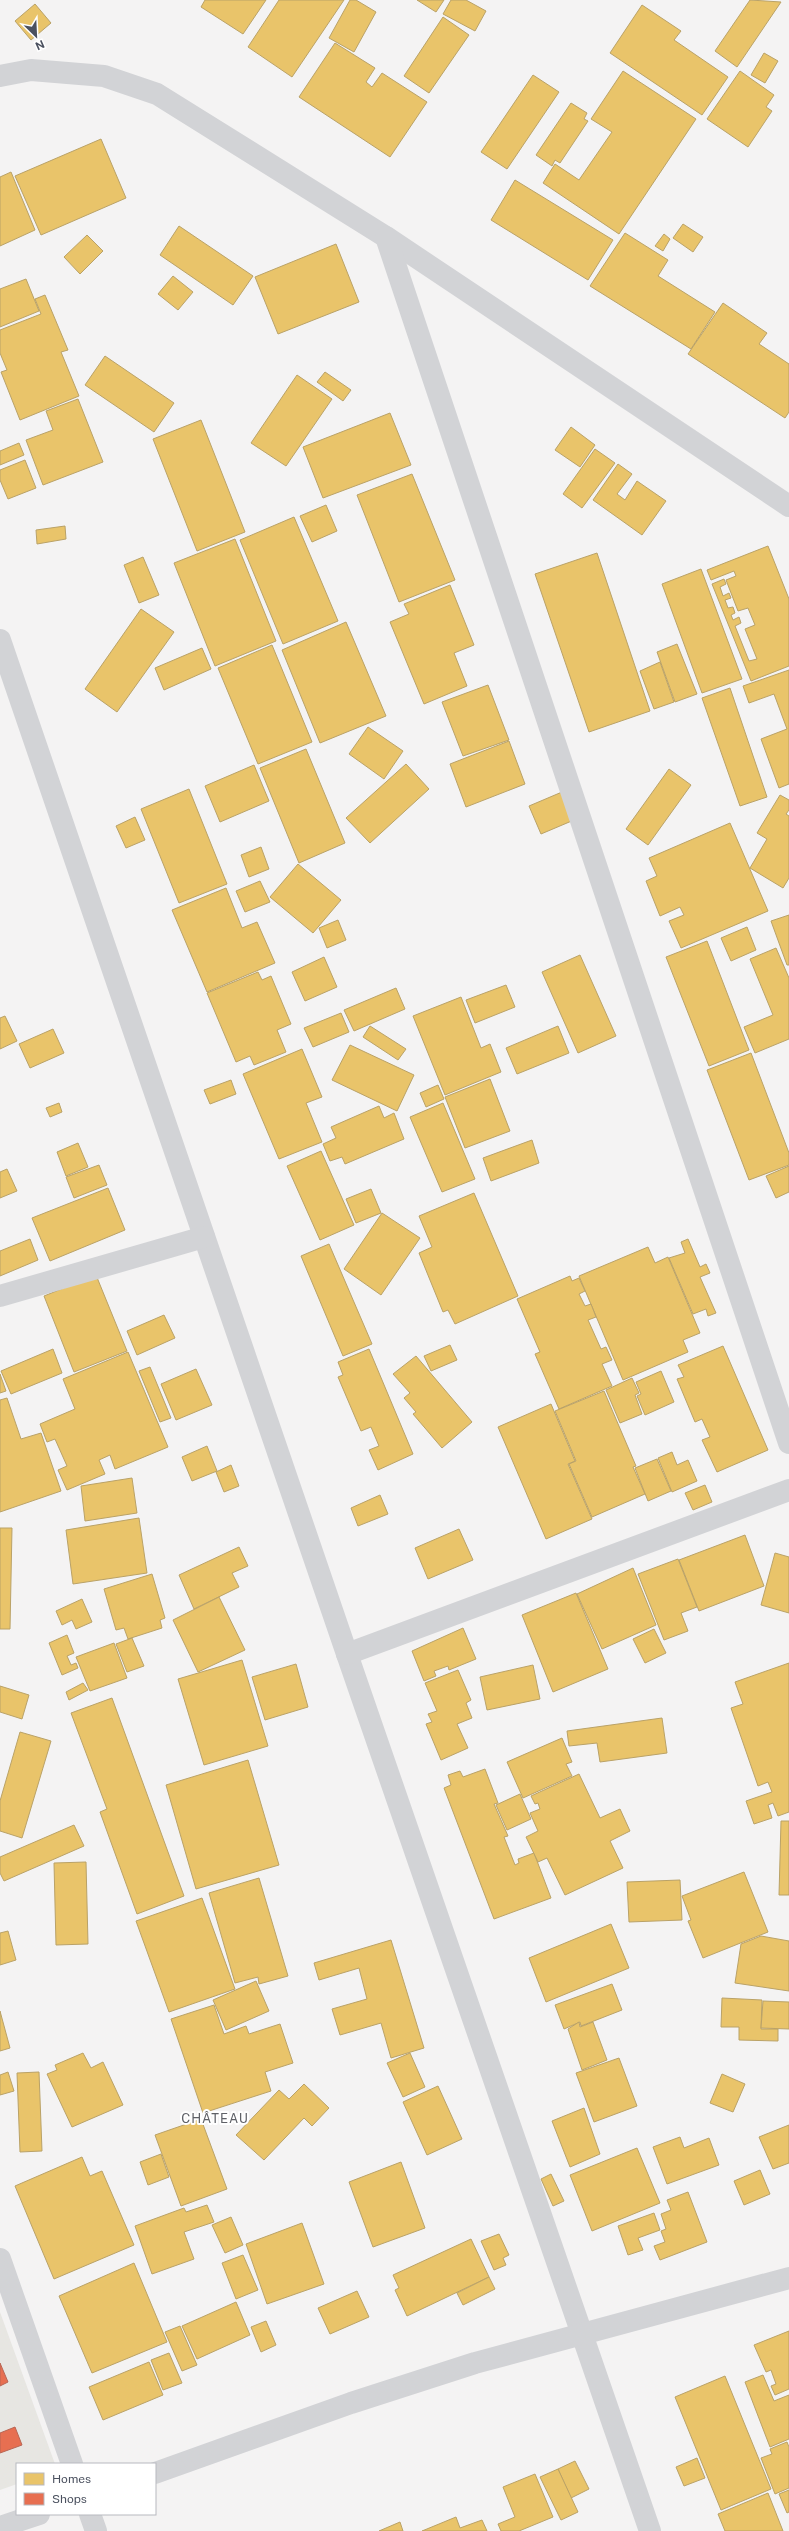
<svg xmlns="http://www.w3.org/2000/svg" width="789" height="2531" viewBox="0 0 789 2531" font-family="'Public Sans',sans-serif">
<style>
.commercial{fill:#e7e6e2}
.homes{fill:#e9c46a;stroke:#baa267}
.shops{fill:#e76f51;stroke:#b86655}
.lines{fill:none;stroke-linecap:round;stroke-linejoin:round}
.minor{stroke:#d2d3d6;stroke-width:22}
.labels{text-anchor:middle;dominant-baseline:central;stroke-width:4;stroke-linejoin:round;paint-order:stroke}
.quarter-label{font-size:13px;letter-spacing:1px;fill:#5f6167;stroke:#fff}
</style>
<rect width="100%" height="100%" fill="#f4f3f3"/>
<polygon class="commercial" points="0,2312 55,2464 17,2464 17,2484 0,2490"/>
<g class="homes">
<polygon points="205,0 266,0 243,34 201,7"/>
<polygon points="279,0 344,0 292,77 248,47"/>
<polygon points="350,0 356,0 376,12 354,52 329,38"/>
<polygon points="417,0 444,0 436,12"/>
<polygon points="451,0 466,0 486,11 475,31 443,14"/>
<polygon points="750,0 781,2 737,67 715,51"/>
<polygon points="35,4 51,23 31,40 15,21"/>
<polygon points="642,5 681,31 674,40 728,77 702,115 610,53"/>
<polygon points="443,17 469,35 429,93 404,76"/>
<polygon points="335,43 375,68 366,82 372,87 382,73 427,102 390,157 299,97"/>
<polygon points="764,53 778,61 765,83 751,75"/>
<polygon points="623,71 696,119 619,234 543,183 555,164 579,180 612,132 591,119"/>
<polygon points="740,71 774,95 766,107 772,111 748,147 707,119"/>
<polygon points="533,75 559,92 507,169 481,152"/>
<polygon points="571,103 587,113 584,119 588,121 560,163 555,160 552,166 536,155"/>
<polygon points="101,139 126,198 41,235 15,176"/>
<polygon points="11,172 35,230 0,246 0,177"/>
<polygon points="515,180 613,240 588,280 491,220"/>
<polygon points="683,224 703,237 693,252 673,238"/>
<polygon points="179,226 253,276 233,305 160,255"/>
<polygon points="625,233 668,260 658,276 715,312 691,349 590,286"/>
<polygon points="664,234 670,239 663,251 655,246"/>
<polygon points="87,235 103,251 80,274 64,257"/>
<polygon points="336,244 359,302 278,334 255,277"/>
<polygon points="173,276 193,292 178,310 158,294"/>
<polygon points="26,279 39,311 0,327 0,289"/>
<polygon points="45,295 68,350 61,352 79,396 20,420 1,372 7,370 0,353 0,330 41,314 35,299"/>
<polygon points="723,303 767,333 759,344 789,364 789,412 785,418 688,354"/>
<polygon points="105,356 174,403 154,432 85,385"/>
<polygon points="325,372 351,390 343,401 317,382"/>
<polygon points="297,375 332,399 286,466 251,443"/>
<polygon points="78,399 103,462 43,485 26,440 53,430 46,411"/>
<polygon points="390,413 411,465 323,498 303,447"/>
<polygon points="201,420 245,532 197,551 153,439"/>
<polygon points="571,427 595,445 580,467 555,450"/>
<polygon points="19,443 24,455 0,465 0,451"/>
<polygon points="595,449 615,463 582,508 563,494"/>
<polygon points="25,460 36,488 8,499 0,480 0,470"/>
<polygon points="618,464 632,474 617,494 625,500 637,481 666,501 642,535 593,500"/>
<polygon points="412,474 455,580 399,602 357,495"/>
<polygon points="326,505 337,531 312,542 300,516"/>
<polygon points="294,517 338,621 283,644 240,540"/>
<polygon points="65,526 66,539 37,544 36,530"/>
<polygon points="235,539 276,641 215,666 174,563"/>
<polygon points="768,546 789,599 789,666 751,681 712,584 724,579 726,584 720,587 723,596 729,593 731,598 725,600 728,608 733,607 735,613 731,615 733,620 739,617 741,623 735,626 749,661 757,659 745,629 755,625 748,608 738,611 726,580 736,576 734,571 711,580 707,570"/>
<polygon points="597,553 650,711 589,732 535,574"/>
<polygon points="143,557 159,595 139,603 124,565"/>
<polygon points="701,569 742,679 702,693 662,584"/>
<polygon points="450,585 474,645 454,653 467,686 424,704 390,622 409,614 404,604"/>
<polygon points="141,609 174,632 117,712 85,689"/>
<polygon points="346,622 386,716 320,743 282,650"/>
<polygon points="677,644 697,694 675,702 657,652"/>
<polygon points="272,645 312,742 258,764 218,668"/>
<polygon points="202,648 211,669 164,690 155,668"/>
<polygon points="660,662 674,702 654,709 640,671"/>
<polygon points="789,670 789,784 779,788 761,739 787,729 774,694 749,703 743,686"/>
<polygon points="488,685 509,740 463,756 442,702"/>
<polygon points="730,688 767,797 740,806 702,698"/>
<polygon points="368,727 403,751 384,779 349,754"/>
<polygon points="509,741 525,784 466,807 450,764"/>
<polygon points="306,749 345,843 299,863 260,768"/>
<polygon points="406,764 429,789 370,843 346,818"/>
<polygon points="254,765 269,801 220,822 205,786"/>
<polygon points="669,769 691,785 648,845 626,829"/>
<polygon points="189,789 227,884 179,903 141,809"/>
<polygon points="562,792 574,820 541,834 529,806"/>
<polygon points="780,795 789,800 789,810 786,814 789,816 789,878 783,888 750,868 767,839 757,833"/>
<polygon points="135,817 145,840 126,848 116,826"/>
<polygon points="730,823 768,911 681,948 669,921 684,915 680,907 660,916 646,881 657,876 649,858"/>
<polygon points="261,847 269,869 249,877 241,855"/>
<polygon points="298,864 341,900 313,933 270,897"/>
<polygon points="260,881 270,902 245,912 236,891"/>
<polygon points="226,888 242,928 257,922 275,963 207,992 172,910"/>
<polygon points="789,915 789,965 787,965 771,921"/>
<polygon points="338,920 346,940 327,948 319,928"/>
<polygon points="747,927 756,950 731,961 721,938"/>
<polygon points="707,941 749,1050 709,1066 666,957"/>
<polygon points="776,948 789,978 789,1039 755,1053 744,1027 773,1015 750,959"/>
<polygon points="580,955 616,1036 578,1053 542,972"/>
<polygon points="324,957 337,987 305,1001 292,972"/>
<polygon points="258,972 262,980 271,976 291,1024 277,1030 286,1052 254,1065 250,1056 236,1062 207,993"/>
<polygon points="506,985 515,1007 475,1023 466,1000"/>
<polygon points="396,988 405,1009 354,1031 344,1010"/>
<polygon points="461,997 481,1048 490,1044 501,1072 445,1095 413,1016"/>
<polygon points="341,1013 349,1032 313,1047 304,1028"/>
<polygon points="5,1016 17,1041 0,1049 0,1018"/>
<polygon points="370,1026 406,1049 398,1060 363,1037"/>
<polygon points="558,1026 569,1053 517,1074 506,1048"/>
<polygon points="53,1029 64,1053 30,1068 19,1044"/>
<polygon points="350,1045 414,1075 397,1111 332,1080"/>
<polygon points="302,1049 322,1097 306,1103 322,1142 279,1159 243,1074"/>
<polygon points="751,1053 789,1153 789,1165 749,1180 707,1070"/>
<polygon points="490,1079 510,1131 465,1148 445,1097"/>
<polygon points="231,1080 236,1094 210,1104 204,1090"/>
<polygon points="438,1085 444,1099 426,1107 420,1093"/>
<polygon points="59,1103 62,1112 50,1117 46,1108"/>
<polygon points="443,1103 475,1179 442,1192 410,1117"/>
<polygon points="379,1106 384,1118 394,1113 404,1139 345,1164 342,1157 330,1161 323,1144 336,1138 331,1127"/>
<polygon points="532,1140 539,1163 491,1181 483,1158"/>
<polygon points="78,1143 88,1167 66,1176 57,1152"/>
<polygon points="321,1151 354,1225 320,1240 287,1166"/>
<polygon points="99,1165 107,1185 74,1198 66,1177"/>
<polygon points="789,1166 789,1192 776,1198 766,1176"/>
<polygon points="7,1169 17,1191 0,1198 0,1172"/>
<polygon points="108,1188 125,1230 50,1261 32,1218"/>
<polygon points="371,1189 381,1213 356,1223 346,1199"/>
<polygon points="474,1193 518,1296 455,1324 448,1310 443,1312 419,1253 432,1247 419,1216"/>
<polygon points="382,1213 420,1238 381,1295 344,1269"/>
<polygon points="30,1239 38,1260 0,1276 0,1251"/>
<polygon points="688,1239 700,1267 706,1264 710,1273 700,1277 716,1313 708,1316 706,1309 693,1314 669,1258 685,1253 681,1242"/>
<polygon points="329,1244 372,1344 343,1356 301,1256"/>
<polygon points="648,1247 655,1263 668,1257 700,1333 683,1340 688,1352 623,1380 579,1276"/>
<polygon points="96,1275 127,1351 74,1372 44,1296"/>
<polygon points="570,1276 572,1281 579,1278 585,1291 579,1294 585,1306 591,1304 596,1317 588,1320 601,1349 606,1347 612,1360 602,1364 612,1386 559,1409 535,1354 540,1352 517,1299"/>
<polygon points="164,1315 175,1338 137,1355 127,1331"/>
<polygon points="450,1345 457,1360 431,1371 424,1356"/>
<polygon points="723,1346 768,1450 717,1472 702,1440 710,1437 702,1419 695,1422 677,1379 684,1377 678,1365"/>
<polygon points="53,1349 62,1373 11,1394 1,1371"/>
<polygon points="369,1349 413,1454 378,1470 369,1450 379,1446 371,1427 361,1431 338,1377 343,1375 338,1362"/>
<polygon points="128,1352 168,1447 115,1469 110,1455 99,1460 105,1474 67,1490 58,1470 67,1466 55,1439 47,1442 40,1424 75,1409 63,1379"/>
<polygon points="416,1356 472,1422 442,1448 413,1414 416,1412 404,1398 410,1393 393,1374"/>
<polygon points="150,1367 171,1418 160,1422 139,1371"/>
<polygon points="196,1369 212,1405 176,1420 161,1384"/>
<polygon points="661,1371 674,1402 645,1415 637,1396 641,1394 636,1382"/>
<polygon points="0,1374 6,1391 0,1393"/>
<polygon points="632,1378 639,1393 635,1395 642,1414 620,1423 606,1390"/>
<polygon points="604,1391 636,1466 633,1467 645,1494 592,1517 569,1464 576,1461 555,1411"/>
<polygon points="7,1398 21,1439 41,1433 61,1491 0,1512 0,1400"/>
<polygon points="551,1404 575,1461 568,1464 592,1519 546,1539 498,1427"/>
<polygon points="207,1446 217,1471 192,1481 182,1457"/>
<polygon points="672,1452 677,1465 688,1460 697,1481 672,1492 658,1458"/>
<polygon points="657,1459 671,1491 648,1501 635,1468"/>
<polygon points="231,1465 239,1486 224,1492 216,1472"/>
<polygon points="132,1478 137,1513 85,1521 81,1486"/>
<polygon points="705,1485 712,1502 693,1510 685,1493"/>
<polygon points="380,1495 388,1514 358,1526 351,1508"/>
<polygon points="139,1518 147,1573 73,1584 66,1530"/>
<polygon points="0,1528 12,1528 10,1629 0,1629"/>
<polygon points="459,1529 473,1560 428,1579 415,1548"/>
<polygon points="745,1535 764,1586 699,1611 679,1560"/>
<polygon points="239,1547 248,1566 232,1573 239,1587 194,1609 179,1575"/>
<polygon points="775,1553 789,1557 789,1613 761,1605"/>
<polygon points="678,1559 697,1607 681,1613 688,1631 664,1640 638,1574"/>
<polygon points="633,1568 656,1625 602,1649 577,1594"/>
<polygon points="152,1574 165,1618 160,1620 162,1628 128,1639 124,1628 116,1630 104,1589"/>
<polygon points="576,1593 608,1669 553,1692 522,1615"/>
<polygon points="219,1597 245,1650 198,1672 173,1620"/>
<polygon points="82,1599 92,1622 76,1629 72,1620 62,1625 56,1611"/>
<polygon points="463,1628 476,1659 449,1670 448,1666 434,1671 436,1676 424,1681 412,1651"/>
<polygon points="654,1629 666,1653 645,1663 633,1639"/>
<polygon points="67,1635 74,1653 67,1656 71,1665 76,1663 78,1668 62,1675 49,1643"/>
<polygon points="132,1638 144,1666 127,1672 116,1644"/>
<polygon points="114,1643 127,1678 90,1691 76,1657"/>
<polygon points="242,1660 268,1746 204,1765 178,1679"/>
<polygon points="789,1663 789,1812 778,1816 773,1803 768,1805 772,1818 754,1824 746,1801 772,1792 768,1782 758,1786 731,1708 743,1704 735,1682"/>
<polygon points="296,1664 308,1707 265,1720 252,1677"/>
<polygon points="533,1665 540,1699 487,1710 480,1677"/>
<polygon points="458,1670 471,1700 466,1703 472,1718 457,1724 468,1748 441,1760 426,1724 432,1722 428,1714 437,1711 425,1683"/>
<polygon points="83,1683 88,1690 69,1700 66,1692"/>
<polygon points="0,1686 29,1695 22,1719 0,1712"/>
<polygon points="112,1698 184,1896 137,1914 100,1812 107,1809 71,1713"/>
<polygon points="662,1718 667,1753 600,1762 597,1743 569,1746 567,1731"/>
<polygon points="20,1732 51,1741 22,1838 0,1831 0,1801"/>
<polygon points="562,1738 572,1762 566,1764 572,1776 523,1798 507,1762"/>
<polygon points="248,1760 279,1865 196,1889 166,1785"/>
<polygon points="485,1769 498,1803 494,1804 508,1836 504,1837 515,1865 519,1863 518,1859 534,1853 551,1898 494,1919 444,1788 451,1785 448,1775 460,1771 463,1777"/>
<polygon points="579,1774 600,1818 620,1809 630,1831 610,1841 623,1868 565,1895 547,1858 538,1862 526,1837 538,1831 530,1813 540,1809 538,1803 535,1804 531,1796"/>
<polygon points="520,1794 531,1819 507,1830 496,1805"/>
<polygon points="781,1821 789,1821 789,1895 779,1895"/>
<polygon points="74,1825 84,1846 4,1881 0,1873 0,1857"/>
<polygon points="86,1862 88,1944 56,1945 54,1863"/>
<polygon points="744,1872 768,1932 703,1958 688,1921 691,1920 682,1896"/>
<polygon points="259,1878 288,1976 259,1984 258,1977 235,1983 209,1893"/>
<polygon points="680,1880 682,1920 629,1922 627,1882"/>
<polygon points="202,1898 235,1989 169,2012 136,1921"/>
<polygon points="611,1924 629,1968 546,2002 529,1958"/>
<polygon points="8,1931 16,1960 0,1965 0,1933"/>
<polygon points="761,1936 789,1941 789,1991 735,1983 741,1944"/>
<polygon points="391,1940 424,2048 391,2058 381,2023 340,2035 332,2009 367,1999 359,1968 319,1980 314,1963"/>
<polygon points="256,1981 269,2011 226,2030 213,2000"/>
<polygon points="612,1984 622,2010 581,2026 580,2022 564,2029 555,2005"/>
<polygon points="722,1998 762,2000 761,2029 778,2029 778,2041 739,2040 739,2027 721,2027"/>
<polygon points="763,2001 789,2002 789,2029 761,2028"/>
<polygon points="214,2005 224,2034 246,2026 249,2034 280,2024 293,2063 265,2072 271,2091 203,2113 171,2019"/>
<polygon points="0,2011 10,2048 0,2051"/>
<polygon points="579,2022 580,2027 593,2022 607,2060 582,2070 568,2029"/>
<polygon points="83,2053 91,2068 103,2062 123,2105 72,2127 47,2074 57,2070 55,2065"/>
<polygon points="410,2053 425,2087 403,2097 387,2063"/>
<polygon points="619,2058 637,2106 594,2122 576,2073"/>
<polygon points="8,2072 14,2091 0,2095 0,2075"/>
<polygon points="39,2072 42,2151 20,2152 17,2073"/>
<polygon points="722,2074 745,2084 733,2112 710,2103"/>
<polygon points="304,2084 329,2108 312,2126 304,2118 264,2160 236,2135 279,2090 289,2099"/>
<polygon points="438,2086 462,2139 427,2155 403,2102"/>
<polygon points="584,2108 600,2154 570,2167 552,2121"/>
<polygon points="201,2119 227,2189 181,2206 155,2135"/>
<polygon points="789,2125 789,2163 773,2169 759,2137"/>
<polygon points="680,2137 684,2148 709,2138 719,2165 667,2184 653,2147"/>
<polygon points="637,2148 660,2203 592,2231 570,2175"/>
<polygon points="161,2154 169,2177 148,2185 140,2162"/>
<polygon points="82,2157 90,2176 102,2171 134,2245 54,2279 15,2186"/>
<polygon points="401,2162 425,2228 373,2247 349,2182"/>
<polygon points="760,2170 770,2194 744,2205 734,2181"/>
<polygon points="551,2174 564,2201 553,2206 541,2179"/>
<polygon points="688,2192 707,2242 660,2260 654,2246 665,2242 661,2231 666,2229 661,2214 671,2210 667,2200"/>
<polygon points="207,2205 214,2222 184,2232 194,2259 152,2274 135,2226 184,2208 186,2212"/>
<polygon points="654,2213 660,2230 638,2238 643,2250 628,2255 618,2226"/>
<polygon points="231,2217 243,2245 225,2253 212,2225"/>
<polygon points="302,2223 324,2284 267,2304 246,2244"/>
<polygon points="499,2234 509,2255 503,2258 506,2265 494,2270 481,2241"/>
<polygon points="471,2239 489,2277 407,2316 395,2290 399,2288 393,2275"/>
<polygon points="243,2255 258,2290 236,2299 222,2263"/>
<polygon points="134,2263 167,2342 92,2373 59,2296"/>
<polygon points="489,2277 495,2289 463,2305 457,2293"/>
<polygon points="357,2291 369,2317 330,2334 318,2308"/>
<polygon points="236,2302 250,2335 197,2359 182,2326"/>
<polygon points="266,2321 276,2345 261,2352 251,2327"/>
<polygon points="180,2326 197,2365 182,2371 165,2332"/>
<polygon points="789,2331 789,2389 775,2395 771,2386 776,2384 771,2370 766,2372 754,2345"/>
<polygon points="169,2353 182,2383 163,2390 151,2360"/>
<polygon points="149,2362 163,2395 103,2420 89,2387"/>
<polygon points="763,2375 774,2401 789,2395 789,2439 770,2447 745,2382"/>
<polygon points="725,2376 771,2489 721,2510 675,2397"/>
<polygon points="787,2442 789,2447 789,2488 775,2494 761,2458 772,2454 770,2449"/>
<polygon points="697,2458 705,2478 684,2486 676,2467"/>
<polygon points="575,2461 589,2489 571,2498 558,2469"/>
<polygon points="558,2469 578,2512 561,2520 540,2477"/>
<polygon points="535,2474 553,2517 519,2531 501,2531 498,2524 515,2517 503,2487"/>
<polygon points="789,2490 789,2512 787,2513 779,2494"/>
<polygon points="768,2493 783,2531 725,2531 718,2514"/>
<polygon points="456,2517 460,2528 482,2520 487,2531 422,2531"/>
<polygon points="400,2522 403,2531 379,2531"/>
</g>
<g class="shops">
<polygon points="0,2363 8,2382 0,2386"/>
<polygon points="15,2427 22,2445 0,2453 0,2433"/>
</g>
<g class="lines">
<g class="minor">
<polyline points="0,76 31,70 104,76 157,94 386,237 789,506"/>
<polyline points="386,237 789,1443"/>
<polyline points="0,640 347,1654 650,2531"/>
<polyline points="0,1296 204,1237"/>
<polyline points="347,1654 789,1490"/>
<polyline points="0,2259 72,2464"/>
<polyline points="155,2473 351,2403 475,2363 789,2278"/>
<polyline points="90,2514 96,2531"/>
<polyline points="0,2527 39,2514"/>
</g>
</g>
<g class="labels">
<g class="quarter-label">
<text x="215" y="2118">CHÂTEAU</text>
</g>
</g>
<rect x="16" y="2463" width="140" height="52" fill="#ffffff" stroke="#b7b9bf"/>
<rect x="24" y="2473" width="20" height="12" fill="#e9c46a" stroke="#b7b9bf"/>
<text x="52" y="2483" font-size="12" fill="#4b515f">Homes</text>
<rect x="24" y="2493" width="20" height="12" fill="#e76f51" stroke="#b7b9bf"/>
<text x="52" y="2503" font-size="12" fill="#4b515f">Shops</text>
<g transform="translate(36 36) rotate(156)" stroke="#ffffff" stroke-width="3" paint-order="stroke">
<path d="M0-3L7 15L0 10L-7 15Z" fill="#4b515f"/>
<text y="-6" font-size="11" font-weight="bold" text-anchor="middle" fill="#4b515f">N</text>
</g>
</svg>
